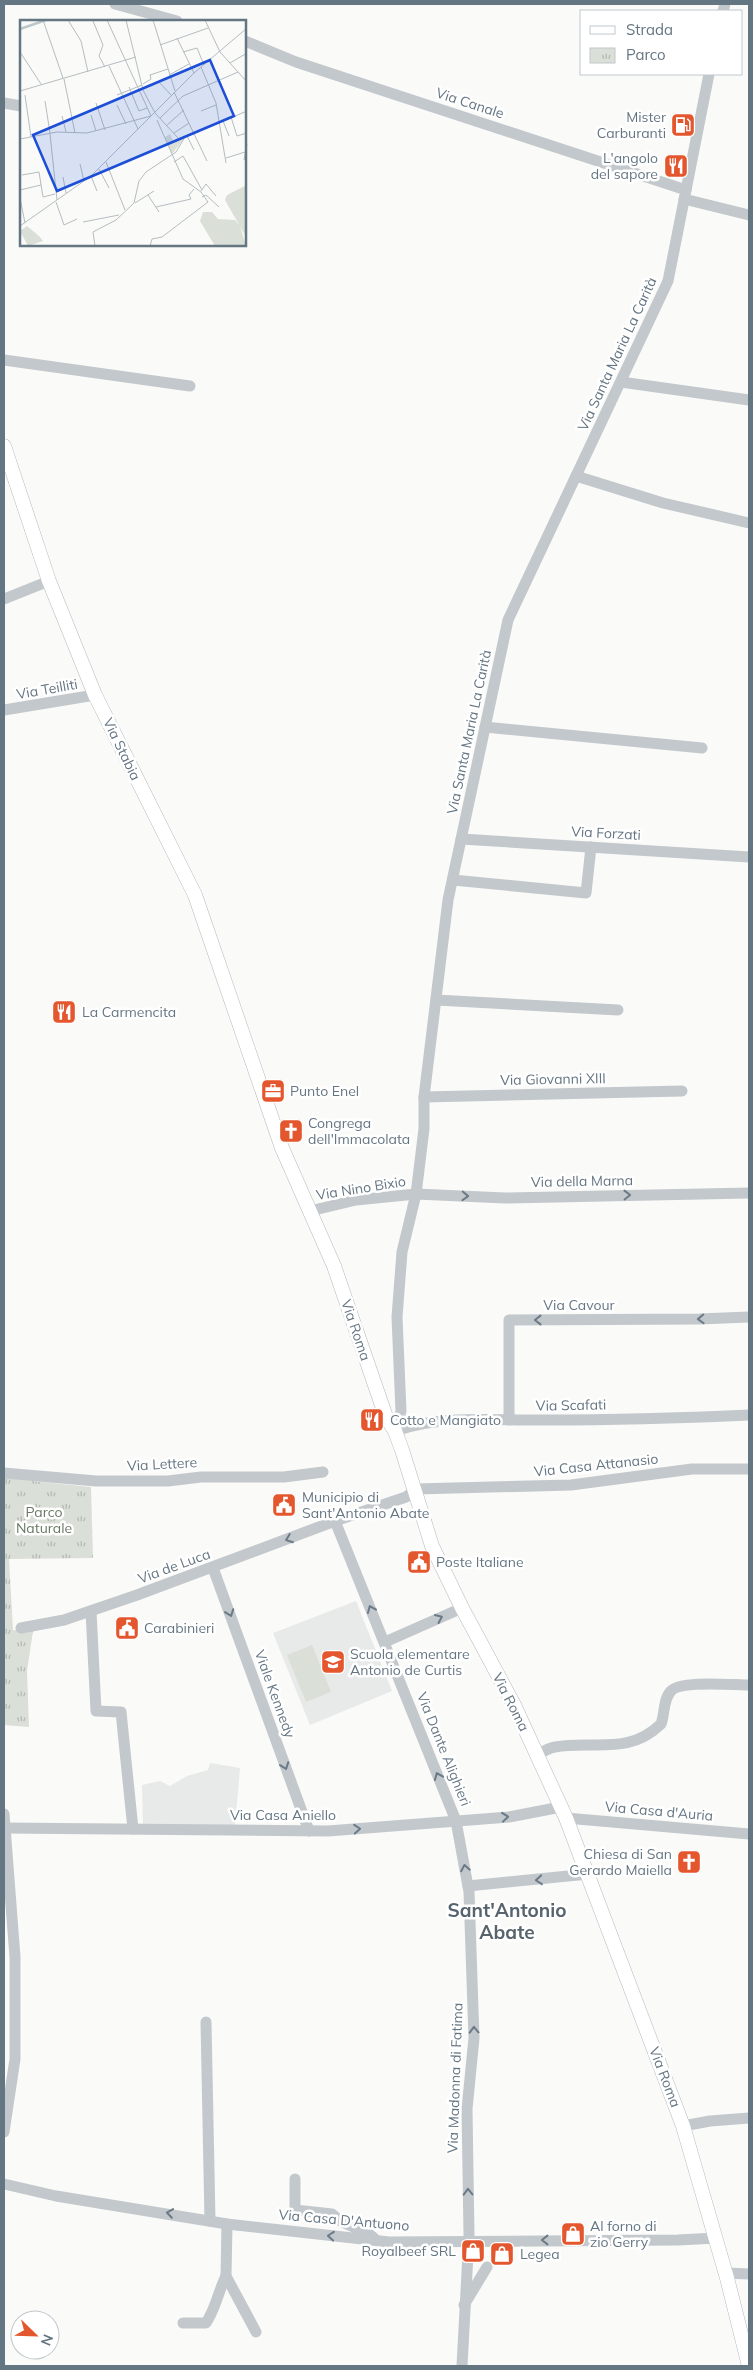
<svg xmlns="http://www.w3.org/2000/svg" width="753" height="2370" viewBox="0 0 753 2370" font-family="Mulish,sans-serif">
<style>
.built{fill:#e8e9e9}
.green{fill:#dadfd7}
.park{fill:url(#park-tufts)}
.lines{fill:none;stroke-linecap:round;stroke-linejoin:round}
.major-casing{stroke:#b5babe;stroke-width:15}
.minor{stroke:#c3c8cc;stroke-width:11}
.major{stroke:#fff;stroke-width:14}
.oneway{stroke:#6a7a87}
.labels{text-anchor:middle;dominant-baseline:central;stroke-width:5;stroke-linejoin:round;paint-order:stroke}
.street-label{font-size:14px;fill:#657683;stroke:#fff}
.poi-label{font-size:14px;fill:#657683;stroke:#fff;text-anchor:start}
.park-label{font-size:14px;fill:#687a64;stroke:#fff}
.district-label{font-size:19px;font-weight:bold;fill:#57646e;stroke:#fff}
.inset-river{fill:none;stroke:#bbc7cb;stroke-width:2.5}
.inset-road{fill:none;stroke:#b5bdc2;stroke-width:1}
.view{fill:#1d4ed8;fill-opacity:0.15;stroke:#1d4ed8;stroke-width:2.5}
.inset-edge{fill:none;stroke:#657683;stroke-width:2.5}
</style>
<defs>
<pattern id="park-tufts" width="24" height="20" patternUnits="userSpaceOnUse" patternTransform="scale(1.25)"><rect width="24" height="20" fill="#dadfd7"/><path d="M3 7l-1-3M5 7V3M7 7l1-3M15 17l-1-3M17 17v-4M19 17l1-3" fill="none" stroke="#b4b9b4"/></pattern>
</defs>
<rect width="100%" height="100%" fill="#fafaf8"/>
<g class="built">
<polygon points="356,1601 392,1691 310,1725 273,1633"/>
<polygon points="210,1763 240,1768 235,1826 143,1825 142,1785 160,1781 170,1786 187,1776 208,1770"/>
</g>
<polygon class="green" points="312,1645 331,1692 306,1702 287,1655"/>
<polygon class="park" points="4,1478 91,1487 93,1558 9,1559 13,1630 33,1631 27,1671 29,1727 4,1725"/>
<g class="lines">
<defs>
<polyline id="major" points="4,446 49,581 95,695 195,895 282,1148 334,1266 386,1417 395,1431 402,1450 432,1546 462,1608 514,1705 566,1818 683,2126 727,2278 749,2366"/>
</defs>
<use href="#major" class="major-casing"/>
<g class="minor">
<polyline points="115,4 177,21"/>
<polyline points="723,11 725,4"/>
<polyline points="245,41 296,62 686,190"/>
<polyline points="4,103 21,106"/>
<polyline points="684,199 749,215"/>
<polyline points="4,360 190,386"/>
<polyline points="621,382 749,400"/>
<polyline points="576,476 663,503 749,523"/>
<polyline points="4,599 49,581"/>
<polyline points="4,710 95,695"/>
<polyline points="485,727 702,748"/>
<polyline points="461,839 749,857"/>
<polyline points="453,880 586,893 591,847"/>
<polyline points="436,1000 618,1010"/>
<polyline points="424,1097 682,1091"/>
<polyline points="310,1211 356,1200 416,1194 505,1198 749,1193"/>
<polyline points="509,1420 509,1320 699,1319 749,1317"/>
<polyline points="395,1431 401,1411 397,1317 402,1252 416,1194 424,1129 424,1097 448,900 508,620 668,281 709,74"/>
<path d="M395,1431C443,1414 497,1421 547,1420C614,1420 682,1418 749,1415"/>
<polyline points="4,1473 96,1481 168,1481 201,1477 284,1477 323,1472"/>
<polyline points="335,1521 456,1821 469,1892 474,2038 467,2109 469,2235 462,2366"/>
<polyline points="213,1568 309,1831"/>
<polyline points="91,1611 96,1711 121,1712 133,1829"/>
<polyline points="21,1628 64,1620 137,1595 335,1521 406,1497 416,1489 571,1485 692,1469 749,1469"/>
<polyline points="385,1642 462,1608"/>
<path d="M537,1755C542,1752 549,1748 555,1747C594,1740 628,1756 661,1724C665,1714 663,1699 671,1691C680,1680 733,1685 748,1685"/>
<polyline points="4,1814 15,1957 15,2059 4,2132"/>
<polyline points="566,1818 749,1834"/>
<polyline points="4,1828 328,1831 509,1817 561,1807"/>
<polyline points="468,1886 588,1874"/>
<polyline points="206,2022 210,2221"/>
<polyline points="683,2126 710,2121 749,2118"/>
<polyline points="295,2179 295,2210 332,2214 340,2221 369,2234 374,2238"/>
<polyline points="4,2184 56,2196 227,2224 389,2242 678,2240 716,2238"/>
<polyline points="227,2224 226,2276 256,2332"/>
<polyline points="726,2273 749,2274"/>
<polyline points="464,2305 487,2267"/>
<path d="M183,2323H206C216,2308 218,2292 226,2276"/>
</g>
<use href="#major" class="major"/>
</g>
<defs><path id="oneway-chevron" d="M-2-3.5L2.5 0L-2 3.5" fill="none" stroke-width="1.6" stroke-linecap="round" stroke-linejoin="round" transform="scale(1.25)"/></defs>
<g class="oneway">
<use href="#oneway-chevron" transform="translate(627 1195) rotate(-1)"/>
<use href="#oneway-chevron" transform="translate(465 1196) rotate(2)"/>
<use href="#oneway-chevron" transform="translate(701 1319) rotate(178)"/>
<use href="#oneway-chevron" transform="translate(538 1320) rotate(180)"/>
<use href="#oneway-chevron" transform="translate(289 1539) rotate(159)"/>
<use href="#oneway-chevron" transform="translate(371 1609) rotate(-113)"/>
<use href="#oneway-chevron" transform="translate(230 1613) rotate(70)"/>
<use href="#oneway-chevron" transform="translate(439 1618) rotate(-24)"/>
<use href="#oneway-chevron" transform="translate(285 1766) rotate(70)"/>
<use href="#oneway-chevron" transform="translate(438 1776) rotate(-112)"/>
<use href="#oneway-chevron" transform="translate(505 1817) rotate(-6)"/>
<use href="#oneway-chevron" transform="translate(357 1829) rotate(-4)"/>
<use href="#oneway-chevron" transform="translate(465 1868) rotate(-100)"/>
<use href="#oneway-chevron" transform="translate(539 1880) rotate(175)"/>
<use href="#oneway-chevron" transform="translate(474 2030) rotate(-92)"/>
<use href="#oneway-chevron" transform="translate(468 2192) rotate(-91)"/>
<use href="#oneway-chevron" transform="translate(170 2213) rotate(-172)"/>
<use href="#oneway-chevron" transform="translate(331 2236) rotate(-175)"/>
<use href="#oneway-chevron" transform="translate(545 2240) rotate(180)"/>
</g>
<defs>
<symbol id="fuel-square" viewBox="-11 -11 22 22"><rect x="-9" y="-9" width="18" height="18" rx="4" fill="#e4572e" stroke="#fff"/><path d="M-5.5-6h7V0h2V4h1.3V-2.5L3-4.5l.8-.8L6-3V5H2.5V1h-1V6h-7ZM-4.2-4.7v3.2H.2V-4.7Z" fill="#fff"/></symbol>
<symbol id="restaurant-square" viewBox="-11 -11 22 22"><rect x="-9" y="-9" width="18" height="18" rx="4" fill="#e4572e" stroke="#fff"/><path d="M-5-6h1v4h1v-4h1v4h1v-4h1v5L-1.5 .5V6h-2V.5L-5-1ZM5-6V6H3V1.5H1.5Q1.5-4 5-6Z" fill="#fff"/></symbol>
<symbol id="office-square" viewBox="-11 -11 22 22"><rect x="-9" y="-9" width="18" height="18" rx="4" fill="#e4572e" stroke="#fff"/><path d="M-6-3h4V-5.5h4V-3h4V5H-6ZM-1-4.5V-3h2v-1.5ZM-6 0V1H6V0Z" fill="#fff"/></symbol>
<symbol id="church-square" viewBox="-11 -11 22 22"><rect x="-9" y="-9" width="18" height="18" rx="4" fill="#e4572e" stroke="#fff"/><path d="M-1.2-6h2.4v3.5h3.3v2.4h-3.3V6h-2.4V-.1h-3.3v-2.4h3.3Z" fill="#fff"/></symbol>
<symbol id="civic-square" viewBox="-11 -11 22 22"><rect x="-9" y="-9" width="18" height="18" rx="4" fill="#e4572e" stroke="#fff"/><path d="M-.6-6.5H3V-4.5H.6V-3L4-1V1h2V6H-6V1h2V-1L-.6-3ZM-1.2 2.5V6h2.4V2.5Z" fill="#fff"/></symbol>
<symbol id="school-square" viewBox="-11 -11 22 22"><rect x="-9" y="-9" width="18" height="18" rx="4" fill="#e4572e" stroke="#fff"/><path d="M0-5L7-2L0 1L-7-2ZM-4 1L0 2.5L4 1V4Q0 6-4 4Z" fill="#fff"/></symbol>
<symbol id="shop-square" viewBox="-11 -11 22 22"><rect x="-9" y="-9" width="18" height="18" rx="4" fill="#e4572e" stroke="#fff"/><path d="M-5-2.5h2.3a2.7 3.5 0 0 1 5.4 0H5L5.5 6h-11ZM-1.5-2.5h3a1.5 2.3 0 0 0-3 0Z" fill="#fff"/></symbol>
</defs>
<g fill-rule="evenodd">
<use href="#fuel-square" x="669" y="111" width="28" height="28"/>
<use href="#restaurant-square" x="662" y="152" width="28" height="28"/>
<use href="#restaurant-square" x="50" y="998" width="28" height="28"/>
<use href="#office-square" x="259" y="1077" width="28" height="28"/>
<use href="#church-square" x="277" y="1117" width="28" height="28"/>
<use href="#restaurant-square" x="358" y="1406" width="28" height="28"/>
<use href="#civic-square" x="270" y="1491" width="28" height="28"/>
<use href="#civic-square" x="405" y="1548" width="28" height="28"/>
<use href="#civic-square" x="113" y="1614" width="28" height="28"/>
<use href="#school-square" x="319" y="1648" width="28" height="28"/>
<use href="#church-square" x="675" y="1848" width="28" height="28"/>
<use href="#shop-square" x="559" y="2220" width="28" height="28"/>
<use href="#shop-square" x="459" y="2237" width="28" height="28"/>
<use href="#shop-square" x="488" y="2240" width="28" height="28"/>
</g>
<g class="labels">
<g class="street-label">
<text transform="translate(470 103) rotate(18)">Via Canale</text>
<text transform="translate(617 354) rotate(-65)">Via Santa Maria La Carità</text>
<text transform="translate(47 689) rotate(-10)">Via Teilliti</text>
<text transform="translate(469 732) rotate(-78)">Via Santa Maria La Carità</text>
<text transform="translate(122 749) rotate(64)">Via Stabia</text>
<text transform="translate(606 833) rotate(3)">Via Forzati</text>
<text transform="translate(553 1079) rotate(-1)">Via Giovanni XIII</text>
<text transform="translate(582 1181) rotate(-1)">Via della Marna</text>
<text transform="translate(361 1188) rotate(-9)">Via Nino Bixio</text>
<text x="579" y="1305">Via Cavour</text>
<text transform="translate(356 1330) rotate(71)">Via Roma</text>
<text transform="translate(571 1405) rotate(-1)">Via Scafati</text>
<text transform="translate(162 1464) rotate(-3)">Via Lettere</text>
<text transform="translate(596 1465) rotate(-6)">Via Casa Attanasio</text>
<text transform="translate(174 1566) rotate(-20)">Via de Luca</text>
<text transform="translate(275 1694) rotate(70)">Viale Kennedy</text>
<text transform="translate(511 1702) rotate(63)">Via Roma</text>
<text transform="translate(444 1749) rotate(68)">Via Dante Alighieri</text>
<text transform="translate(659 1811) rotate(5)">Via Casa d'Auria</text>
<text x="283" y="1815">Via Casa Aniello</text>
<text transform="translate(665 2077) rotate(69)">Via Roma</text>
<text transform="translate(455 2078) rotate(-88)">Via Madonna di Fatima</text>
<text transform="translate(344 2220) rotate(5)">Via Casa D'Antuono</text>
</g>
<g class="poi-label">
<text x="666" y="117" text-anchor="end">Mister<tspan x="666" dy="16">Carburanti</tspan></text>
<text x="658" y="158" text-anchor="end">L'angolo<tspan x="658" dy="16">del sapore</tspan></text>
<text x="82" y="1012">La Carmencita</text>
<text x="290" y="1091">Punto Enel</text>
<text x="308" y="1123">Congrega<tspan x="308" dy="16">dell'Immacolata</tspan></text>
<text x="390" y="1420">Cotto e Mangiato</text>
<text x="302" y="1497">Municipio di<tspan x="302" dy="16">Sant'Antonio Abate</tspan></text>
<text x="436" y="1562">Poste Italiane</text>
<text x="144" y="1628">Carabinieri</text>
<text x="350" y="1654">Scuola elementare<tspan x="350" dy="16">Antonio de Curtis</tspan></text>
<text x="672" y="1854" text-anchor="end">Chiesa di San<tspan x="672" dy="16">Gerardo Maiella</tspan></text>
<text x="590" y="2226">Al forno di<tspan x="590" dy="16">zio Gerry</tspan></text>
<text x="456" y="2251" text-anchor="end">Royalbeef SRL</text>
<text x="520" y="2254">Legea</text>
</g>
<g class="park-label">
<text x="44" y="1512">Parco<tspan x="44" dy="16">Naturale</tspan></text>
</g>
<g class="district-label">
<text x="507" y="1910">Sant'Antonio<tspan x="507" dy="22">Abate</tspan></text>
</g>
</g>
<g transform="translate(20 20)">
<rect width="226" height="226" fill="#fafaf8"/>
<path d="M227,165V217H226L205,180L207,175ZM183,192H192L198,199L215,200L220,206L226,226H195L180,201Z" fill="#dadfd7"/>
<path d="M7,206L19,216L23,221L8,226L0,211Z" fill="#dadfd7"/>
<path d="M150,114L153,121L166,116L152,134L145,117Z" fill="#dadfd7"/>
<path class="inset-river" d="M0,9L26,0"/>
<path class="inset-road" d="M23,0L43,58M48,0L61,21L68,52M106,0L123,70L135,93L158,118M133,0L155,71M185,0L200,32L227,62M73,1L83,25L79,36L85,47M157,18L174,53M140,25L188,8M0,32L21,64M163,32L177,28L184,45M210,43L227,33M89,46L118,109M181,47L196,83L206,143M149,55L169,44M44,59L55,113M139,62L151,75M123,64L131,59L130,55L148,49M109,67L119,91L127,88M0,71L116,37M154,72L187,141M5,75L11,117M97,75L122,65M25,81L30,113M76,83L85,110M97,85L106,104M181,91L196,85M71,95L76,111M42,96L46,112M211,97L217,116L227,113M140,98L163,76L218,52M137,100L163,159L181,172M203,101L209,116M147,105L164,90M154,113L169,103M30,114L37,180M167,116L174,130M0,119L37,112L67,113L131,96L87,0M206,138L225,132M224,140L227,124M86,142L105,190M154,142L163,136L182,170M60,144L64,161M79,149L89,168M2,155L19,152L23,177L35,174M71,156L77,171M43,157L46,173M0,170L21,165M181,171L186,164L196,176M128,175L139,192M182,177L186,175L199,187M0,178L5,203M36,182L44,205L57,199M115,183L134,171M136,187L171,179L169,175L174,169M63,202L99,195M0,206L71,156L174,53L227,8M75,226L73,212L96,200L114,183L119,161L126,152L156,132L165,117L227,91M130,226L132,219L142,217L188,182L181,172"/>
<path class="view" d="M190,40L214,96L37,171L13,115Z"/>
<rect width="226" height="226" class="inset-edge"/>
</g>
<rect width="753" height="2370" fill="none" stroke="#657683" stroke-width="10"/>
<rect x="580" y="10" width="162" height="65" fill="#ffffff" stroke="#c1c8cd"/>
<rect x="590" y="26" width="25" height="8" fill="#ffffff" stroke="#c1c8cd"/>
<text x="626" y="35" font-size="15" fill="#657683">Strada</text>
<rect x="590" y="48" width="25" height="15" fill="url(#park-tufts)" stroke="#c1c8cd"/>
<text x="626" y="60" font-size="15" fill="#657683">Parco</text>
<g transform="translate(35 2335) rotate(113)"><circle r="24" fill="#ffffff" stroke="#c1c8cd"/>
<path d="M0-4L9 19L0 12L-9 19Z" fill="#e4572e"/>
<text y="-8" font-size="14" font-weight="bold" text-anchor="middle" fill="#657683">N</text>
</g>
</svg>
